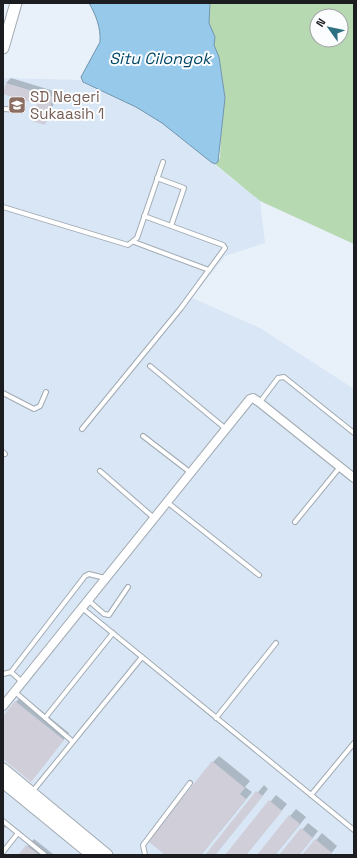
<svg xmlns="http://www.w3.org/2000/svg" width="357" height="858" viewBox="0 0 357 858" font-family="'Space Grotesk',sans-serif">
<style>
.built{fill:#d8e6f5}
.green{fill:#b7d9b2;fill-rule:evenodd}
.water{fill:#96c9ea;stroke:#7195ae}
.shadow{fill:#0003}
.building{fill:#d0cfd9}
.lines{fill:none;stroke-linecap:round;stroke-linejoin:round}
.lane-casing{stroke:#a2aab2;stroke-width:6}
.street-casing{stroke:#a2aab2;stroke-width:10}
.secondary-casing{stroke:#a2aab2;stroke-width:13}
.lane{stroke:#fff;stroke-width:4}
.street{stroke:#fff;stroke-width:8}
.secondary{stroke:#fff;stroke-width:11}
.labels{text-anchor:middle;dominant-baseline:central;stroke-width:4;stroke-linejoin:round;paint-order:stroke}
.education-label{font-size:15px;fill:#785e54;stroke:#fbfdff;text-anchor:start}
.water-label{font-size:16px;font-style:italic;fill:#034767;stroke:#fbfdff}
</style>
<rect width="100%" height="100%" fill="#e8f0f9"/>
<polygon class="built" points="3,78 81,80 85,84 136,107 162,123 260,201 265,243 225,256 192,298 260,328 354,389 354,855 3,855"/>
<path class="green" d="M210,3H354V244L260,201L215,164L220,158L222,113L225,98L221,69L214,45L215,37L209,23ZM317,16H341V40H317Z"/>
<path class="water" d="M89,3H210L209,23L215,37L214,45L219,57L225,98L218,162L215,164L211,162L162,123L136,107L83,82L81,77L100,42C101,28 96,15 89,3Z"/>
<g class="shadow">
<polygon points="11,78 57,92 49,119 44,124 38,103 6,83"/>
<polygon points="22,695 69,733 37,774 3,758 3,717"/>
<polygon points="219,756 250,781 245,787 252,792 201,855 167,855 213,762"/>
<polygon points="264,785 268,789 215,855 206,855"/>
<polygon points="276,795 287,804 246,855 226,855"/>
<polygon points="296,809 306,817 275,855 258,855"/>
<polygon points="3,818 9,823 3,830"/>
<polygon points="308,823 318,831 299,855 281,855"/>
<polygon points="322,833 337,846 330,855 304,855"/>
<polygon points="34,839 53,854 52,855 19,855"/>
</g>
<g class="building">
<polygon points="6,83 53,97 45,125 32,121 37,104 3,94"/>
<polygon points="15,701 64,740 31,782 3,759 3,716"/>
<polygon points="212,761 245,788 240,794 246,799 201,855 165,855 148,841"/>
<polygon points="256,791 263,796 215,855 205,855"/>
<polygon points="269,800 282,811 246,855 225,855"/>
<polygon points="289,815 300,824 275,855 257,855"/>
<polygon points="301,828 313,838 299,855 279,855"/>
<polygon points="315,839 332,853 330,855 302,855"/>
<polygon points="26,845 39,855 18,855"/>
</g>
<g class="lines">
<defs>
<g id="lane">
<polyline points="3,109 21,110"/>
<polyline points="157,178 184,188 171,226"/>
<polyline points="3,207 128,245 137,238 163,162"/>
<polyline points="134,242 209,270"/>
<polyline points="150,366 226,429"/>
<polyline points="3,393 34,409 40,406 46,392"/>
<polyline points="260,402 278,378 284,377 354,433"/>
<polyline points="82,429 181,308 225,248 223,245 144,216"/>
<polyline points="143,436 191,473"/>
<polyline points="3,452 5,454"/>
<polyline points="100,471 154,518"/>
<polyline points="167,502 259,575"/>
<polyline points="295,522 340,467"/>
<polyline points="88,600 104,614 109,615 128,587"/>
<polyline points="82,608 354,830"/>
<polyline points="11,672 21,681"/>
<polyline points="3,674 11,672 85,576 89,574 105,578"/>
<polyline points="15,692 72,741"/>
<polyline points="45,718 113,633"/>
<polyline points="216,718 276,643"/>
<polyline points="32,792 142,657"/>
<polyline points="311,795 354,743"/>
<polyline points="3,821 45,855"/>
<polyline points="3,852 18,833"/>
<polyline points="145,855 143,845 190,783"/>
</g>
<polyline id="street" points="3,706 250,399 253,398 259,402 354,478"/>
<g id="secondary">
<polyline points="3,48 16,3"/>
<polyline points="3,769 107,855"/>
<polyline points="3,782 92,855"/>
</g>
</defs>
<use href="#lane" class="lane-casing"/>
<use href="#street" class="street-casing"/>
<use href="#secondary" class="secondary-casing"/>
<use href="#lane" class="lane"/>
<use href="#street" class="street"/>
<use href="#secondary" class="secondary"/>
</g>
<defs>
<symbol id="school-square" viewBox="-11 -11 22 22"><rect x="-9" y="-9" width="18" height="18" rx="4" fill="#8d6e63" stroke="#fbfdff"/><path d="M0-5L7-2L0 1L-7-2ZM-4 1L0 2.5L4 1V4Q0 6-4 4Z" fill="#fff"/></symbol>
</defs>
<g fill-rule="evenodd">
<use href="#school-square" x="7" y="95" width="20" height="20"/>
</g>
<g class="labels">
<g class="education-label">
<text x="30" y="96">SD Negeri<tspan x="30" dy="17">Sukaasih 1</tspan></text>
</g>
<g class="water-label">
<text x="160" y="58">Situ Cilongok</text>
</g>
</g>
<rect width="357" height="858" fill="none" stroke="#1b1d21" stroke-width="8"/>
<g transform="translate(329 28) rotate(303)"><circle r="19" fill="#fbfdff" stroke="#a1a3a6"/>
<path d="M0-3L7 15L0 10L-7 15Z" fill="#2e7282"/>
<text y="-6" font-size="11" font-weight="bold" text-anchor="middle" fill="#1b1d21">N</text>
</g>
</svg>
